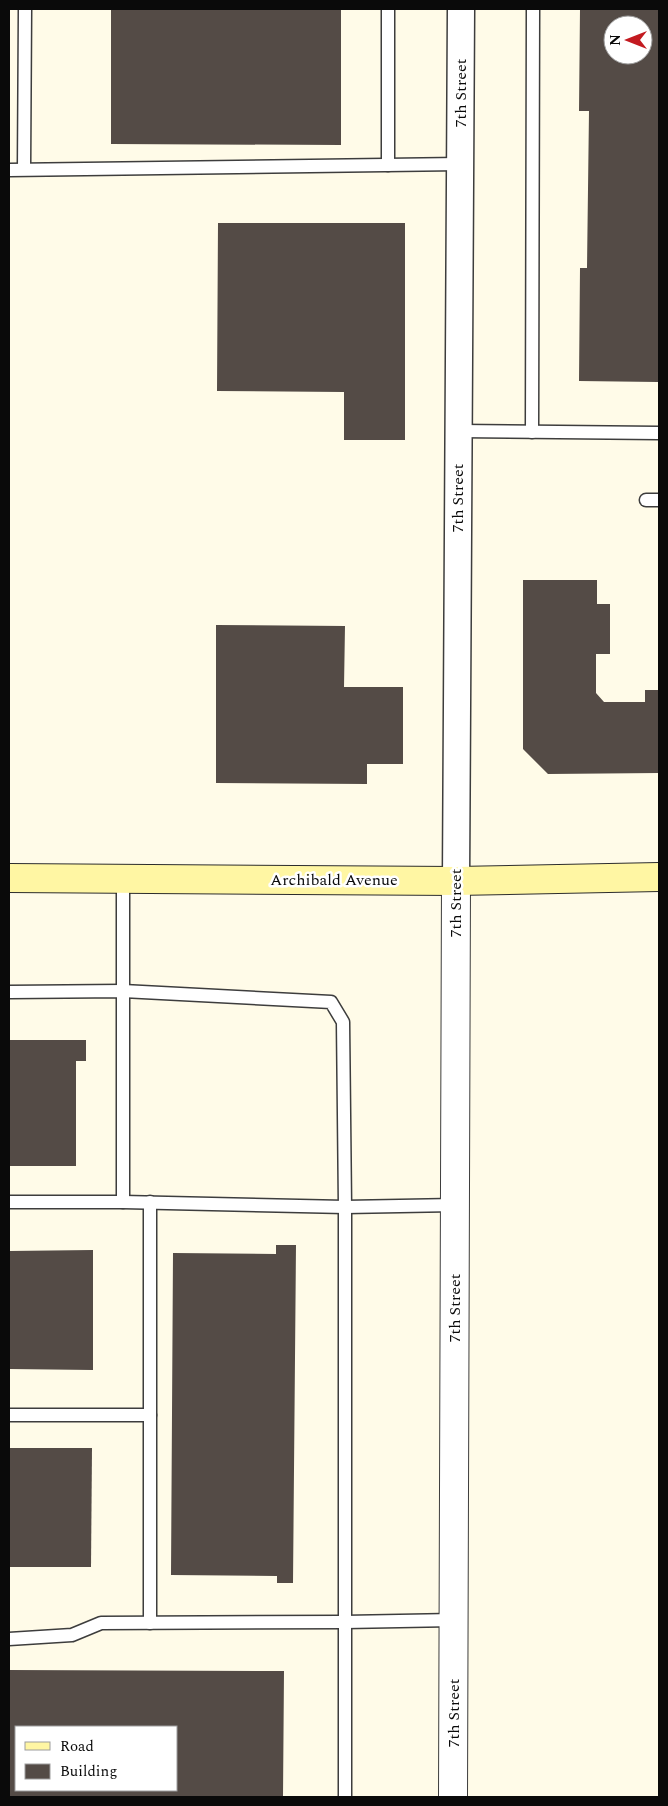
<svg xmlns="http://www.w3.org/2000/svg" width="668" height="1806" viewBox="0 0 668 1806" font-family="Spectral,serif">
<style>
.building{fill:#544b46;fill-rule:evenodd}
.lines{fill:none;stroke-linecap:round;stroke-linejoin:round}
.service-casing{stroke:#3d3d3d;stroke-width:15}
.minor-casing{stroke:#3d3d3d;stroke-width:29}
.tertiary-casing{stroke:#3d3d3d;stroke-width:30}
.secondary-casing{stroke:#2c2c2c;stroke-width:30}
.service{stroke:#fff;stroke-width:12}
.minor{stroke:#fff;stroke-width:26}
.tertiary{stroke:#fff;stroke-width:28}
.secondary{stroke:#fff6a3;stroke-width:28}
.labels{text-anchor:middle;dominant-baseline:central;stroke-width:5;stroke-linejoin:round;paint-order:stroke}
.street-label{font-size:16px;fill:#0a0a0a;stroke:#fff}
</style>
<rect width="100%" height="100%" fill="#fffbe8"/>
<g class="building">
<polygon points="111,9 341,9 341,145 111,144"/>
<path d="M580,9H659L658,382L579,381L580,268H587L589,111H579ZM613,25H643V55H613Z"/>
<polygon points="218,223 405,223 405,440 344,440 344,392 217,391"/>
<polygon points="523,580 597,580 597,604 610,604 610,654 596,654 596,693 604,702 645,702 645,690 659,690 659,773 548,774 523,749"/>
<polygon points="216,625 345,626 344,687 403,687 403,764 367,764 367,784 216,783"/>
<polygon points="9,1040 86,1040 86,1061 76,1061 76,1166 9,1166"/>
<polygon points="276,1245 296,1245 293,1583 277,1583 277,1576 171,1575 173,1253 276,1254"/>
<polygon points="93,1250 93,1370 9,1369 9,1251"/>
<polygon points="9,1448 92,1448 91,1567 9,1567"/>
<path d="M9,1670L284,1671L283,1797H9ZM16,1727H176V1790H16Z"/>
</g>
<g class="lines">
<defs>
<g id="service">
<polyline points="388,9 388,165"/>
<polyline points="24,169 25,9"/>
<polyline points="9,170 460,164"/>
<polyline points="459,431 659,433"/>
<polyline points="532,432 533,9"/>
<polyline points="646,500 659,500"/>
<polyline points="123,879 123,1202"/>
<polyline points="9,992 123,991 331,1002 343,1022 345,1207 345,1797"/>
<polyline points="9,1202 123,1202 345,1207 455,1205"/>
<polyline points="150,1202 150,1623"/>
<polyline points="9,1415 150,1415"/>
<polyline points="9,1639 72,1635 101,1623 345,1622 454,1620"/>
</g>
<polyline id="minor" points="456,881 461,9"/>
<polyline id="tertiary" points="453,1797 456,881"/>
<polyline id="secondary" points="9,878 456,881 659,877"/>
</defs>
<use href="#service" class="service-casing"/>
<use href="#minor" class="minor-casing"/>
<use href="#tertiary" class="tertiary-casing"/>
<use href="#secondary" class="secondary-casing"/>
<use href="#service" class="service"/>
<use href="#minor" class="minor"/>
<use href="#tertiary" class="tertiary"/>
<use href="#secondary" class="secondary"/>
</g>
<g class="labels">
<g class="street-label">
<text transform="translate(461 93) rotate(-90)">7th Street</text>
<text transform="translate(458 498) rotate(-90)">7th Street</text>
<text x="334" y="880">Archibald Avenue</text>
<text transform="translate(456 903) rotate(-90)">7th Street</text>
<text transform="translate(455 1308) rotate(-90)">7th Street</text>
<text transform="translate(454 1713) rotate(-90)">7th Street</text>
</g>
</g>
<rect width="668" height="1806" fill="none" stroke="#0a0a0a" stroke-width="20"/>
<rect x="15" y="1726" width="162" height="65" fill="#ffffff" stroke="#9d9d9d"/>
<rect x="25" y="1742" width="25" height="8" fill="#fff6a3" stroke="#9d9d9d"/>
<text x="60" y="1751" font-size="15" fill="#0a0a0a">Road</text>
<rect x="25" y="1764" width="25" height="15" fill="#544b46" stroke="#9d9d9d"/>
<text x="60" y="1776" font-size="15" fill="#0a0a0a">Building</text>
<g transform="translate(628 40) rotate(270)"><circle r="24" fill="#ffffff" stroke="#9d9d9d"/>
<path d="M0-4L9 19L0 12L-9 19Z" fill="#c31a20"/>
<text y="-8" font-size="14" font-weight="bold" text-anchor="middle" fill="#0a0a0a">N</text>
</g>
</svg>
